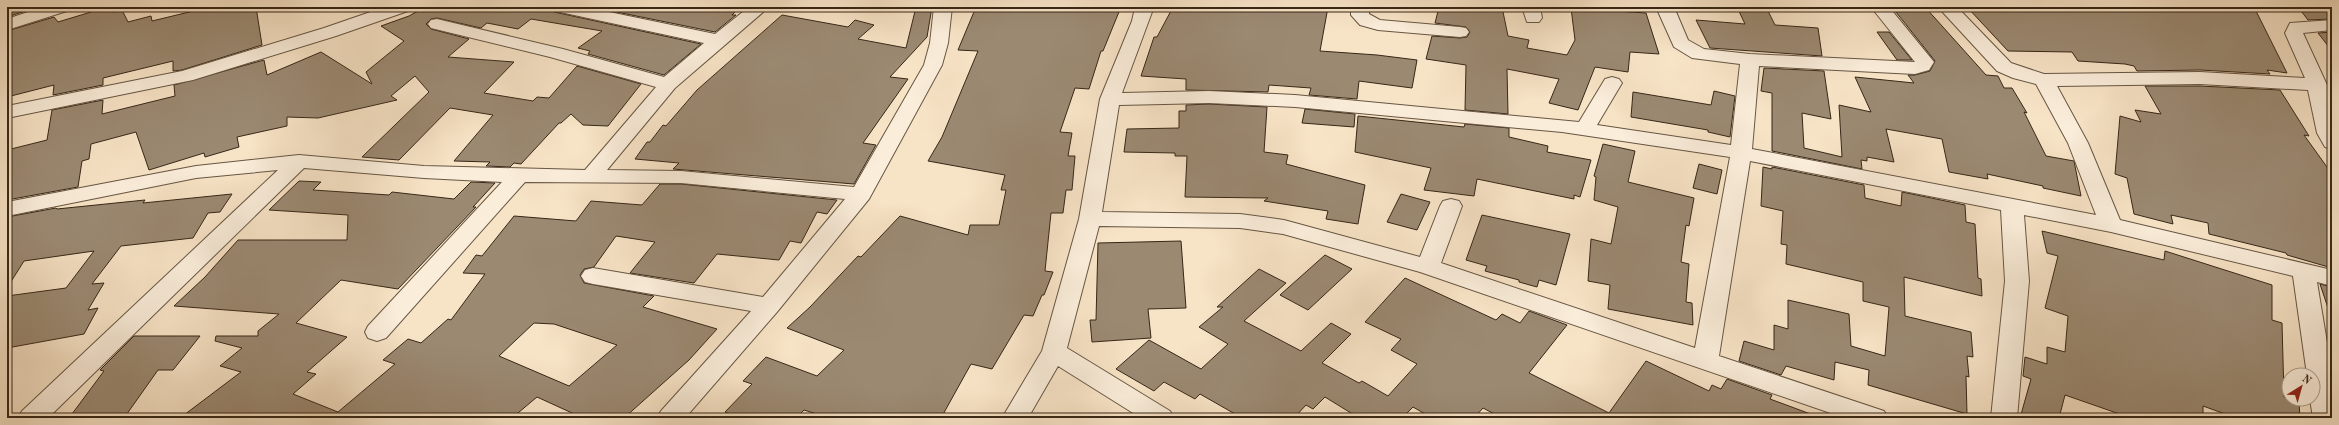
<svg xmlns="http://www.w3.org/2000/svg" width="2339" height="425" viewBox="0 0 2339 425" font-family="'Old Standard TT',serif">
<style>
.building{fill:#9b8972;stroke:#372717;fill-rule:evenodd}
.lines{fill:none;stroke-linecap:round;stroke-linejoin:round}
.minor-casing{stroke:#675643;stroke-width:2}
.minor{fill:#faedda;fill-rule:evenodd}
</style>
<rect width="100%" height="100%" fill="#f7e3c6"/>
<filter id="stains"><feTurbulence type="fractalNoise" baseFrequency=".005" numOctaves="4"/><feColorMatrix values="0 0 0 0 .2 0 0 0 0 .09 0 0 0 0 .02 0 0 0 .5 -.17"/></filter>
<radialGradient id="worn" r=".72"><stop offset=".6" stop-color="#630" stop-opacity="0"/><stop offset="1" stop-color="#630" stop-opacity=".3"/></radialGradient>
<g class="building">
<polygon points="7,7 38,7 7,17"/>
<polygon points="87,7 109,7 113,12 122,10 128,22 151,16 152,21 210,7 256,7 262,45 182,70 173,71 173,61 103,78 103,85 53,95 54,85 7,97 7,31 54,17 58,22 91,12"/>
<polygon points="425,7 550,7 554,12 701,44 664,75 588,54 590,51 578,48 602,31 531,19 518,29 487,23 481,28 437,18 431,19 426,24 431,29 469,39 448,57 514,62 484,93 533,101 537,97 549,98 577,66 641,84 608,126 583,125 571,114 561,123 559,123 521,164 514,163 510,167 486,166 490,162 454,161 493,115 450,108 399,160 362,157 429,92 415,76 391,96 397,100 318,118 287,117 287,126 237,137 239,147 205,157 204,153 149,170 136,132 91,144 89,159 82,161 78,187 7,200 7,150 47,140 52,110 103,100 102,114 175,96 174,85 264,60 267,75 321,52 372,84 366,72 404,41 381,26 409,16"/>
<polygon points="592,7 740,7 732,15 736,15 715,32"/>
<polygon points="916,7 932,7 927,37 890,77 908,79 863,143 876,145 854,184 673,169 679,163 635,159 647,142 650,142 663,125 666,126 697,90 782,15 848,27 855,20 874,25 858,39 906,48"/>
<polygon points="976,7 1121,7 1103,51 1101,51 1089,89 1075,88 1060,132 1072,133 1068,156 1075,156 1072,190 1066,190 1063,213 1051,213 1045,271 1053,272 1044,295 1042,295 1033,316 1024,315 992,369 971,364 941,418 829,418 804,410 796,418 740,418 725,412 752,384 743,381 766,357 817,376 844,350 787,328 810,307 858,256 861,257 900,216 968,235 970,225 999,225 1006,190 1001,190 1005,175 928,161 942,137 978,51 958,50"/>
<polygon points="1173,7 1328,7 1320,51 1377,55 1417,60 1412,88 1359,81 1357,99 1309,95 1311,88 1269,85 1268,92 1186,90 1186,79 1141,76 1154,37 1157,37"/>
<polygon points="1439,7 1502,7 1508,36 1529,40 1527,48 1567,55 1575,40 1571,8 1646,13 1659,54 1630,52 1628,72 1595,67 1578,110 1549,103 1559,79 1507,69 1508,114 1465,110 1466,65 1426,59 1432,36 1460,38 1467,37 1470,32 1466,27 1435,23"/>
<polygon points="1737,7 1766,7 1775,25 1818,28 1822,56 1710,48 1696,20 1745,24"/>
<polygon points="1892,7 1925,7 1986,75 1998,76 2004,88 2012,88 2027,113 2024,112 2046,156 2074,161 2081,196 2043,188 2043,186 1987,174 1988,179 1949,172 1942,139 1886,129 1894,162 1867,157 1867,161 1861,160 1862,169 1772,151 1772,93 1761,91 1764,68 1824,71 1831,119 1802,113 1804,148 1842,157 1839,105 1871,112 1855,77 1914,83 1908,75 1915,75 1930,71 1935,61"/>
<polygon points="1967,7 2254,7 2287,73 2267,70 2270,74 2200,70 2137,71 2134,66 2125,64 2078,61 2072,52 2008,51"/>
<polygon points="2298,7 2332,7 2332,19 2308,20"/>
<polygon points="1877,32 1889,32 1912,60 1897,60"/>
<polygon points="2332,32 2332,51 2318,33"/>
<polygon points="2145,86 2200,86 2280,90 2309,136 2304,135 2332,174 2332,268 2287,255 2286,253 2209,234 2208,223 2171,215 2173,224 2134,214 2127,178 2115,174 2120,116 2141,122 2135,110 2161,114"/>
<polygon points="1714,91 1735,96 1730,137 1708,132 1708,130 1631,117 1633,92 1711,105"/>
<polygon points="1209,104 1267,107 1264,152 1288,155 1286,164 1365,185 1358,224 1326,219 1328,211 1264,201 1268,198 1185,197 1187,156 1175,156 1175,153 1124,152 1127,129 1179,128 1179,111 1186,111 1186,105"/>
<polygon points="1305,109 1355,114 1354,127 1302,123"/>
<polygon points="1358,116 1464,127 1465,124 1509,128 1509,137 1548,146 1547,152 1591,160 1580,197 1574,195 1574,199 1477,179 1474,196 1424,190 1431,168 1355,152"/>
<polygon points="1603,144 1635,151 1628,182 1694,198 1689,226 1686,225 1681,262 1689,264 1686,302 1692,303 1693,325 1608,309 1610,285 1588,281 1591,239 1611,244 1618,207 1594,200 1596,177 1594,176"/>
<polygon points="1699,164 1722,170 1717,194 1693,188"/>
<polygon points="1763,167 1772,169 1772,167 1864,185 1865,198 1901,206 1902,192 1965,205 1966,222 1975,224 1978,278 1981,279 1982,296 1904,277 1905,316 1971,332 1973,357 1967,356 1969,377 1966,376 1967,414 1868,385 1869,370 1835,362 1834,380 1786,366 1781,375 1739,361 1744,341 1774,350 1774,325 1788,329 1788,300 1849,314 1851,346 1885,356 1889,307 1863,301 1863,282 1786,264 1787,245 1781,244 1783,211 1761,206"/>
<path d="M299,181L321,182L313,190L389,195L392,192L454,199L471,182L495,183L473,207H476L398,289L341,280L296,323L347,337L307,372L316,374L293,394L338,412L395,364L383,360L408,339L421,343L448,319L451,320L485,274L463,273L476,255L482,256L514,216L576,221L591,201L642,205L660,184H681L837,200L827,214L817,212L801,243L790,241L779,260L717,254L694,283L630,273L655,242L616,236L594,267L584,269L580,275L584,283L654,296L643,307L717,329L689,360L624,418H583L537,397L512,418H180L241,372L220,366L242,348L215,341L216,336H258V331L279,314L174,306L205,277L238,240H347L348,215L269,210ZM534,323L554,324L617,345L569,386L499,356Z"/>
<polygon points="232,194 220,212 208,213 193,238 121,246 92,284 104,283 88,310 98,308 84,334 7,348 7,296 66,288 94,251 24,261 7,288 7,217 56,208 57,209 145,200 143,203"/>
<polygon points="1401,194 1430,202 1417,230 1387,222"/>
<polygon points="1482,215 1570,234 1556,285 1539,280 1537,287 1519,282 1519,280 1485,271 1487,266 1466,260"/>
<polygon points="2042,231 2164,260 2165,251 2272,285 2272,320 2282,323 2284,397 2299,402 2300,418 2236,418 2203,406 2203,418 2131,418 2065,395 2059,418 2020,418 2031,379 2023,376 2025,357 2047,364 2047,347 2065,352 2068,316 2045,308 2058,256 2047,253"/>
<polygon points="1181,241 1186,308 1148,309 1151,338 1092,342 1090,320 1096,320 1098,243"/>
<polygon points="1325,255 1352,269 1308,310 1280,295"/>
<polygon points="1259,269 1286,283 1244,321 1301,351 1331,323 1351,334 1322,363 1359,383 1362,381 1388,396 1417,364 1391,350 1401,339 1365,322 1405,278 1496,320 1502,314 1520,323 1529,311 1567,325 1529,373 1609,413 1646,361 1709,391 1712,385 1721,389 1727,379 1772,395 1770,399 1816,416 1816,418 1502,418 1483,408 1474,418 1432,418 1413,407 1402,418 1359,418 1325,397 1313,409 1306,405 1294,418 1242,418 1200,394 1195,399 1164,382 1154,391 1116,369 1149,340 1201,369 1228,344 1199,327 1223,307 1217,307"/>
<polygon points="2320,284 2332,287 2332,310 2329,311"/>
<polygon points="134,336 200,336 173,370 158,370 124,418 69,418 104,371 100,370"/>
</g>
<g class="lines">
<defs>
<g id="minor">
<polygon points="43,7 70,7 67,11 7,30 7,19"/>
<polygon points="385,7 411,7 408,11 336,36 193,80 7,118 7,106 182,71 324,28"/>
<polygon points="551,7 585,7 715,34 749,7 769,7 675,88 607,170 681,171 854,187 924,65 930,43 934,7 952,7 948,43 942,65 869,199 777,312 685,418 657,418 661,411 751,311 593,284 585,282 581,276 585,270 593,268 763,297 845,199 681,183 525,182 386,338 377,341 368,338 365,332 368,326 502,182 424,178 304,168 48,418 18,418 22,411 278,170 196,178 7,216 7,202 196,166 299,155 424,166 585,170 656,87 550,57 431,28 428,24 431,20 437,19 563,49 664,77 704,43 560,12 554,11"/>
<path d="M1130,7H1148L1152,12L1122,93L1209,91L1295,95L1579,122L1605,79L1612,77L1619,79L1622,83L1597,125L1731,145L1740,64L1692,58L1674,47L1656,7H1674L1688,40L1704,49L1750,54L1915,62L1871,7H1889L1934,62L1929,70L1915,74L1759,66L1752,149L2096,215L2068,143L2036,84L2013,78L1997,71L1938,7H1957L2011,63L2044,74L2200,72L2305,78L2285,33L2290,23L2332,20V30L2303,33L2327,85L2332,109V149L2325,147L2317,133L2308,90L2200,84L2057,86L2088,143L2120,220L2332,270V286L2317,282L2332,373V418H2313L2310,399H2313V375H2307L2293,276L2111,232L2024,215L2029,281L2017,418H1991L2005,281L2001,210L1750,161L1719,356L1884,411L1888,418H1845L1420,272L1283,234L1240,228L1099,226L1067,348L1170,411L1174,418H1141L1058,366L1028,418H1002L1042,351L1079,219L1100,99L1132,21L1134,12ZM1209,103L1295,107L1562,132L1730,157L1695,348L1441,263L1462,206L1459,201L1451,199L1443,201L1440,206L1420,257L1284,220L1240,214L1102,212L1119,105Z"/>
<polygon points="1351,7 1369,7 1369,14 1380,20 1460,27 1466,28 1469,32 1466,36 1460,37 1378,30 1360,25 1351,15"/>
<polygon points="1522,7 1540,7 1542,18 1539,22 1527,22"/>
</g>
</defs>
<use href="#minor" class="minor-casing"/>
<use href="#minor" class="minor"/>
</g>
<rect width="2339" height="425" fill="none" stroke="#f7e3c6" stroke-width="24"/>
<rect x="8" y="8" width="2323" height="409" fill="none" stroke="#372717" stroke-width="2"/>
<rect x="12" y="12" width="2315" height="401" fill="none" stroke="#372717"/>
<g transform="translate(2301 387) rotate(37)"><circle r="19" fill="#faedda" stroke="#ac9e8c"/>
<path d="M0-3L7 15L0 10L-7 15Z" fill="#8f2418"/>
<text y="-6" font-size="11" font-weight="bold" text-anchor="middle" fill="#372717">N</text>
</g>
<rect width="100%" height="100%" filter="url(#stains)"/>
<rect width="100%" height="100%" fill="url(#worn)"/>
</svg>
